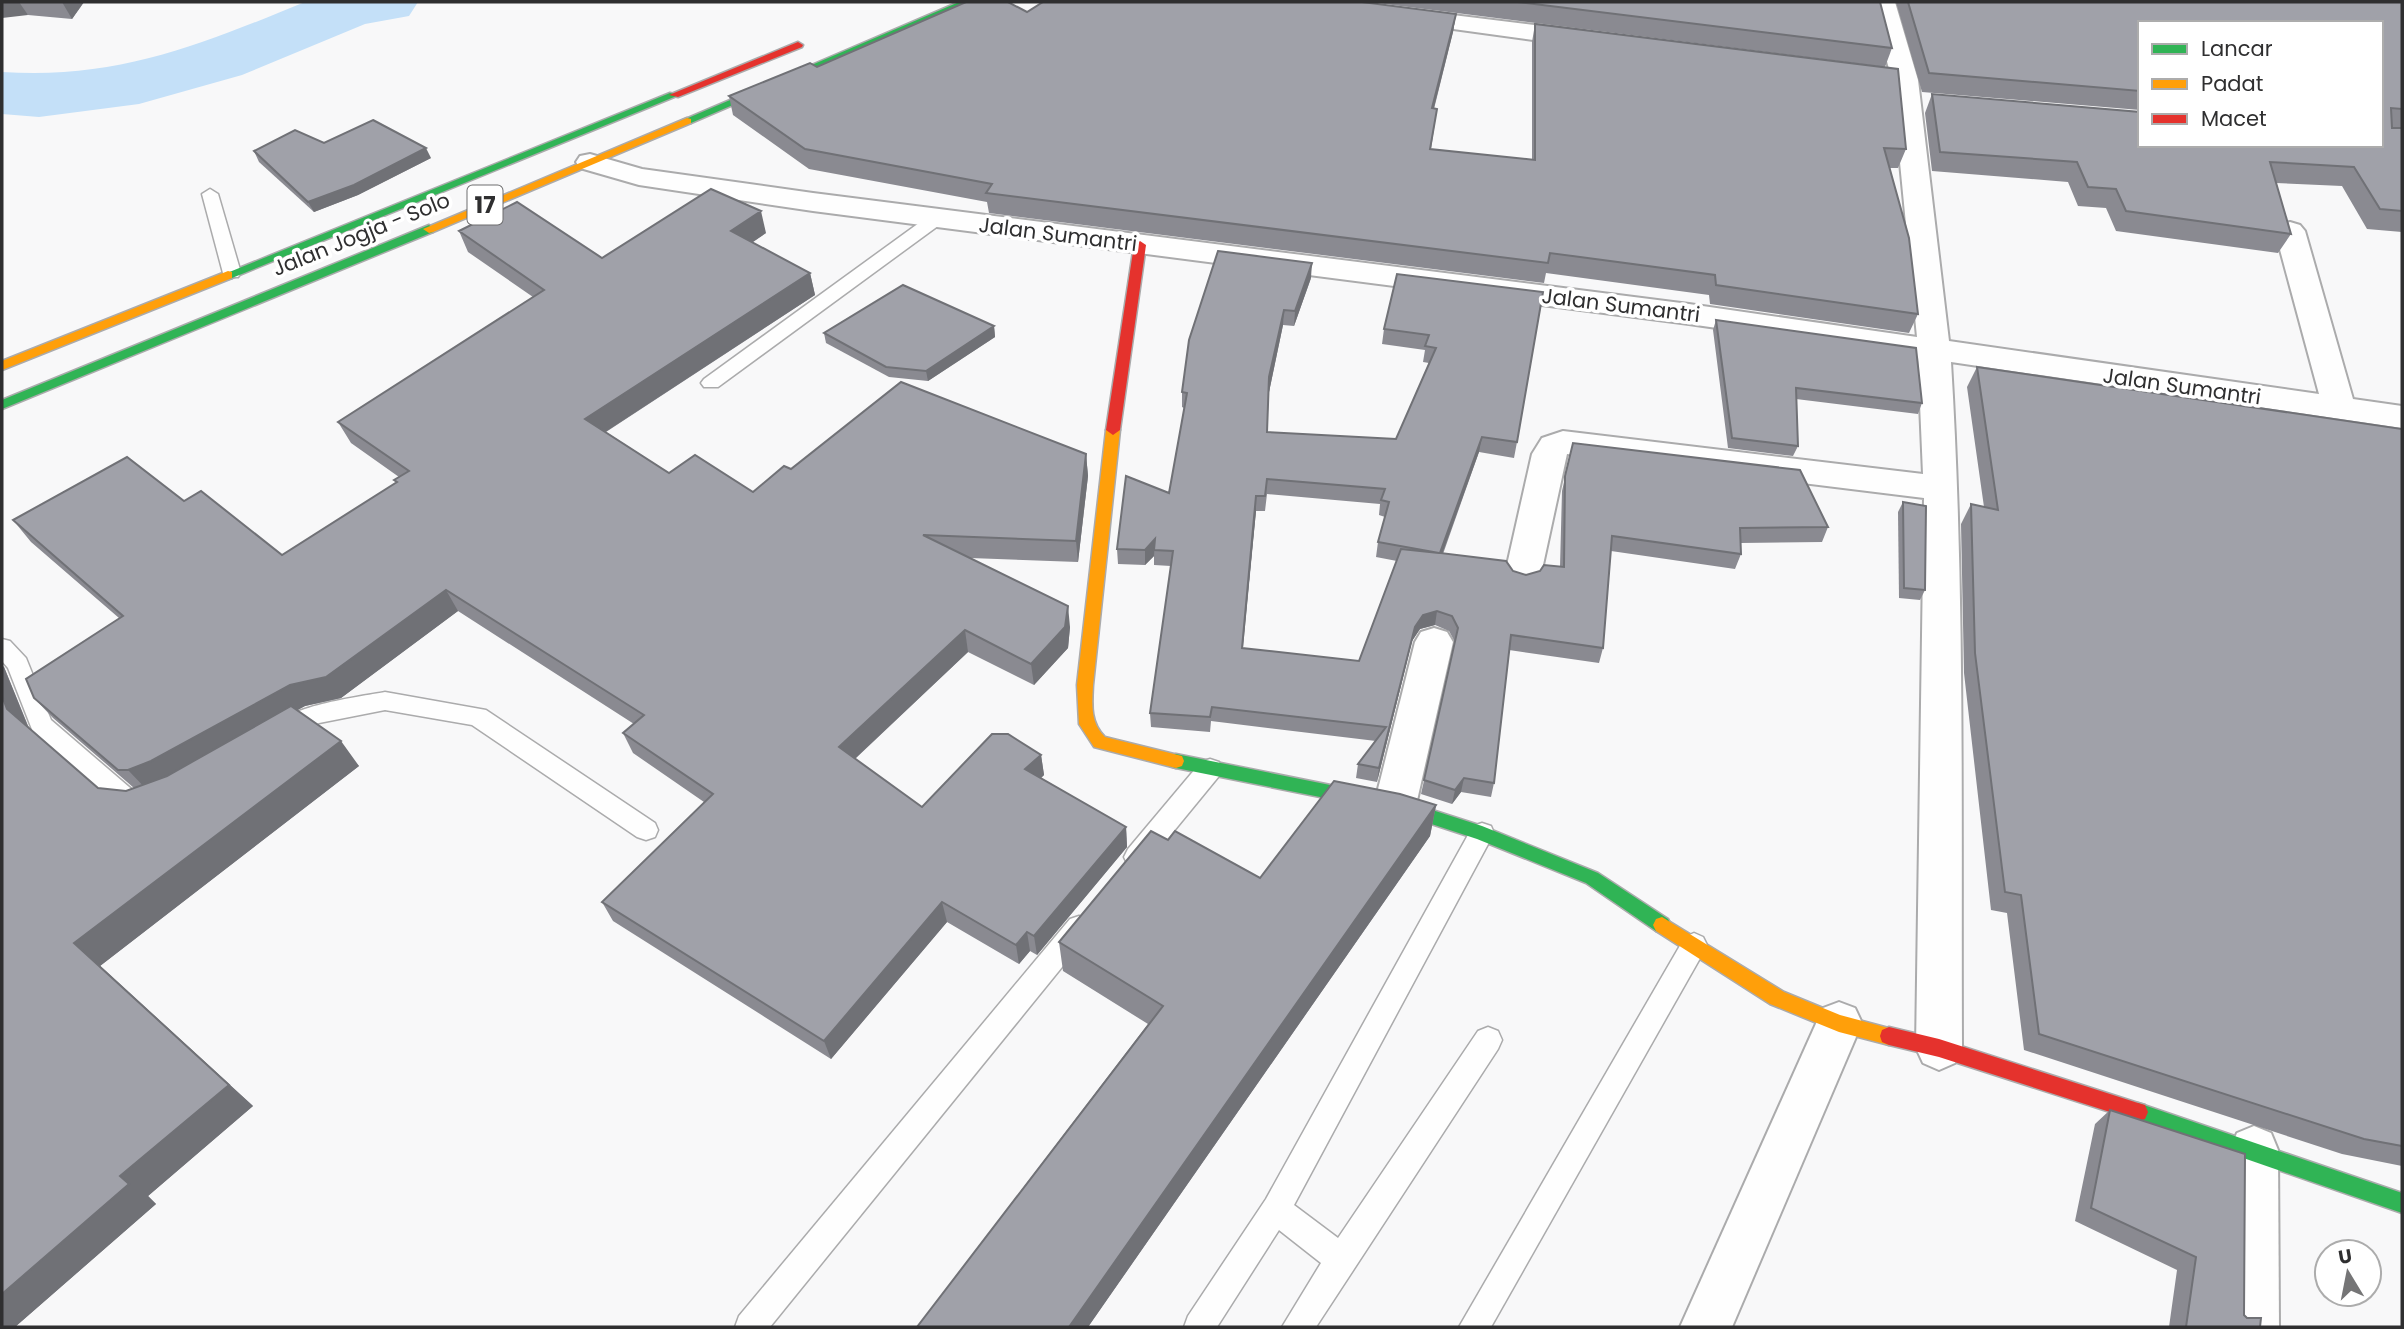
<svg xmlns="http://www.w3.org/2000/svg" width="2404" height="1329" viewBox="0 0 2404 1329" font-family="Poppins,sans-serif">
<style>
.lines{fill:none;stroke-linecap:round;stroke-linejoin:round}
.river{fill:#c4e0f8;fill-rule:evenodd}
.lane-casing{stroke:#ababac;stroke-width:3}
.street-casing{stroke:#ababac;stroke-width:4}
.fast-casing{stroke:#ababac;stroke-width:3}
.slow-casing{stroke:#ababac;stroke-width:3}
.jam-casing{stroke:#ababac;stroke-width:3}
.lane{fill:#fefefe;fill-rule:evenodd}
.street{fill:#fefefe;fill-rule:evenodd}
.fast{fill:#30b455;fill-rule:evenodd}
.slow{fill:#ff9f0a;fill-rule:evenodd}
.jam{fill:#e5322d;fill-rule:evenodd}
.wall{fill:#8a8a91;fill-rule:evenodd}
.shaded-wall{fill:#707176}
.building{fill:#a0a1a9;stroke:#707176;stroke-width:2;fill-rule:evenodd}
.labels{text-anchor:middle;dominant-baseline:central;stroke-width:7;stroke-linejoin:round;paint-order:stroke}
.far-street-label{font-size:21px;fill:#2f2f30;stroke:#fff}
.shield{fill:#fff;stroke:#6d6d6e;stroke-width:2}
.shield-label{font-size:23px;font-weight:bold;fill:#2f2f30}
</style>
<rect width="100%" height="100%" fill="#f8f8f9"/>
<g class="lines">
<path class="river" d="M305,2H418L409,16L365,24L242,75L139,104L39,117L2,114V72C117,80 202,44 305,2Z"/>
<defs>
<g id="lane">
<polygon points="210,189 218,194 241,273 238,277 226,277 223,273 202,194"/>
<polygon points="936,214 942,215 945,219 942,223 718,387 704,387 701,383 704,379 930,215"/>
<polygon points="2,639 10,641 26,658 51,720 136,793 149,796 152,803 149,810 140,813 122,810 33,732 8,668 2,661"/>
<path d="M385,692L486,710L655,823L658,830L655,837L646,840L637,837L472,725L385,710L319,723L282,740L274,738L270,731C283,706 358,697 385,692Z"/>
<polygon points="1210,759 1219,762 1222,769 1219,776 1146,865 1137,868 1128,865 1124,857 1128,849 1201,762"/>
<polygon points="1482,823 1491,826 1494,833 1294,1205 1338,1238 1478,1031 1488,1027 1498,1031 1502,1040 1498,1049 1316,1327 1282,1327 1321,1263 1279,1230 1217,1327 1184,1327 1188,1316 1266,1199 1473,826"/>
<polygon points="1079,916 1088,919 1092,927 1088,935 770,1327 735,1327 739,1316 1070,919"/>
<polygon points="1694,933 1703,937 1707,945 1703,953 1491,1327 1459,1327 1685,937"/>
</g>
<g id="street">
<path d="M1871,2H1895L1918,80L1949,341L2319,394L2275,231L2280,225L2290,222L2300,225L2305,231L2353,399L2402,406V428L1951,362C1965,590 1961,819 1962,1048L1955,1063L1939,1070L1923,1063L1916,1048L1924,498L1567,454L1541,574L1536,583L1523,587L1510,583L1505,574L1532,454L1542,438L1563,431L1923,474L1918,357L1689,324L813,211L639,185L580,168L576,162L580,156L590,154L642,169L813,193L1689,304L1917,337L1892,80Z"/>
<polygon points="1404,9 1584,31 1593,34 1597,39 1593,44 1584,47 1395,21 1392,16 1395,11"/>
<polygon points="1434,628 1447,632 1453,642 1416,805 1410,817 1395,822 1380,817 1374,805 1415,642 1421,632"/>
<polygon points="1839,1002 1855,1008 1862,1023 1732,1327 1680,1327 1823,1008"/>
<polygon points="2254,1126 2271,1133 2278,1150 2279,1327 2227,1327 2230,1150 2237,1133"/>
</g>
<g id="fast">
<polygon points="959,2 972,2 691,123 681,121"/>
<polygon points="670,93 679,95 232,278 228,279 222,275"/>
<polygon points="429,225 435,229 433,232 2,409 2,400"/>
<polygon points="1176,754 1395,798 1482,826 1598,873 1668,919 1671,925 1668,931 1662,933 1656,931 1586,883 1477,839 1395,812 1176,768 1170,766 1168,761 1170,756"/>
<polygon points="2138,1103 2402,1193 2402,1213 2131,1119 2128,1112 2131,1105"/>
</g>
<g id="slow">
<polygon points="687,118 691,119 691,123 433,232 429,233 423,229"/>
<polygon points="228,271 232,272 232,278 2,370 2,361"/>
<path d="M1113,425L1120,430L1093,685C1092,704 1090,723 1105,737L1182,756L1184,761L1182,766L1176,768L1094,747L1079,724L1077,685L1106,430Z"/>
<polygon points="1662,917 1784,992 1840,1015 1896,1030 1898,1036 1896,1042 1889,1045 1839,1032 1770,1004 1656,931 1653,925 1656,919"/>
</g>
<g id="jam">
<polygon points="798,42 803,45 802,47 678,97 669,95"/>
<polygon points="1140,241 1146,245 1120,430 1113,435 1106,430 1134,245"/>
<polygon points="1889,1027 1939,1039 2138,1103 2145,1105 2148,1112 2145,1119 2138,1121 1939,1057 1889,1045 1882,1042 1880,1036 1882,1030"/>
</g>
</defs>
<use href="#lane" class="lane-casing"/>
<use href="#street" class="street-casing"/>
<use href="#fast" class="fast-casing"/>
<use href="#slow" class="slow-casing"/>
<use href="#jam" class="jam-casing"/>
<use href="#lane" class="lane"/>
<use href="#street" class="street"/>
<use href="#fast" class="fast"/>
<use href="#slow" class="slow"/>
<use href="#jam" class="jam"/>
</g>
<g class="wall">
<polygon points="2,2 84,2 72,19 28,15"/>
<polygon points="1369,2 1880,2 1892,48 1885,67"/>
<polygon points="1896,2 2402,2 2402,232 2367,229 2342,186 2276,183 2291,234 2278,253 2116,231 2106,208 2078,206 2068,182 1932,171 1925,113 1932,94 2381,145 2140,23 2140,110 1922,92"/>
<polygon points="1027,12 1456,14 1453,32 1434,109 1437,109 1431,149 1532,160 1532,42 1535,24 1906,149 1898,168 1890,168 1918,314 1909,333 1710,304 1709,295 1546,273 1544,283 989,213 987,202 809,169 733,115 729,96 817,67"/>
<polygon points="324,143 431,158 358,195 314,212 259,162 254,151"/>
<polygon points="459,231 602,258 766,233 752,242 810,273 815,295 606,432 669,473 753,492 791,469 1086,454 1088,476 1078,562 970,558 1070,627 1068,648 1034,685 968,652 855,759 922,807 1041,755 1044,775 1041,778 1126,827 1127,847 1037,955 1030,951 1019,964 947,922 831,1059 613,921 602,902 704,802 633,753 623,733 634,724 458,611 341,698 305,706 297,710 359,766 100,966 253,1106 148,1196 156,1204 15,1327 2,1327 4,667 29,728 98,788 126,791 134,788 53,718 34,698 119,618 31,542 13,520 184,501 282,555 396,483 394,480 399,477 351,443 338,422 533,297 468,252"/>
<path d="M1397,274L1517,442L1514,458L1479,452L1443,554L1526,575L1560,567L1562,491L1573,443L1828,527L1822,542L1740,543L1741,554L1735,569L1611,551L1603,648L1599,663L1509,650L1494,783L1491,797L1461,792L1452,804L1421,794L1455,642L1449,631L1435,625L1420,629L1412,641L1377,782L1356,778L1358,764L1376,741L1211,721L1210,732L1151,727L1150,713L1171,566L1154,565V556L1145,565L1118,564L1117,549L1169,493L1184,408L1182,407V392L1311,278L1294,326L1283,325L1269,392L1267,432L1396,439L1429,363L1423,362L1425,350L1382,344L1384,329ZM1267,494L1380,504L1379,515L1385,517L1378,542L1376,557L1397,561L1359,661L1243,648L1256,511H1265Z"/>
<polygon points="1716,320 1922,403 1918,414 1796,399 1798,446 1793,456 1728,448 1713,330"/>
<polygon points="994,326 995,337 928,381 889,377 826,343 824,333"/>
<polygon points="1977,367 2402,429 2402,1166 2342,1154 2024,1050 2007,913 1991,910 1964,673 1961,524 1971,504 1984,507 1967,387"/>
<polygon points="1903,502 1925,590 1920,600 1899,598 1898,512"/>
<polygon points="1436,806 1430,836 1088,1327 917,1327 1148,1024 1063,971 1059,942 1168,840 1260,878"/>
<polygon points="2110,1110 2244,1315 2260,1327 2169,1327 2177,1270 2075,1221 2095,1124"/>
</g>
<g class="shaded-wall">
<polygon points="2,2 19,2 28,15 2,18"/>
<polygon points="62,2 84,2 72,19"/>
<polygon points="1456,14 1453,32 1429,127 1432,108"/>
<polygon points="426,148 431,158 358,195 314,212 308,202"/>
<polygon points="761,211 766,233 737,253 731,231"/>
<polygon points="1312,263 1311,278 1294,326 1295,311"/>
<polygon points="810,273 815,295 593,440 585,419"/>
<polygon points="1284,310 1283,325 1269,392 1269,377"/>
<polygon points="994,326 995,337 928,381 926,371"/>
<polygon points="1482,437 1479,452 1437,568 1440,553"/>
<polygon points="1086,454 1088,476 1078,562 1076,541"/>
<polygon points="1256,496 1256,511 1241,663 1242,648"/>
<polygon points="1155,539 1154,556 1145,565 1145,550"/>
<polygon points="446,590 458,611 341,698 305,706 169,782 147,790 128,770"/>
<polygon points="1068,606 1070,627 1068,648 1034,685 1031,664"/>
<polygon points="1437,611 1435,625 1420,629 1412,641 1377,782 1379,768 1415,627 1423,615"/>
<polygon points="965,630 968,652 845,768 839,747"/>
<polygon points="2,665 4,667 31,734 7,709 2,696"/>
<polygon points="341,741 359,766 100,966 253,1106 148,1196 156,1204 15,1327 2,1327 2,1294 120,1176 74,943"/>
<polygon points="1041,755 1044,775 1028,790 1025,769"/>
<polygon points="1464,778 1461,792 1452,804 1455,790"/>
<polygon points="1436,805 1430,836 1088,1327 1069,1327"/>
<polygon points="1126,827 1127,847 1037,955 1034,936"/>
<polygon points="942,902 947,922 831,1059 824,1041"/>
<polygon points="1027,932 1030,951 1019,964 1016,945"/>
</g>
<g class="building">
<polygon points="966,2 1008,2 1027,12 1043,2 1362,2 1456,14 1432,108 1437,109 1430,149 1535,160 1535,24 1898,69 1906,149 1884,148 1909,238 1918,314 1716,285 1715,275 1550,253 1548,263 986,193 992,184 805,149 729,96 810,63 817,67"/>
<polygon points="1518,2 1880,2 1892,48"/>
<polygon points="1908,2 2402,2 2402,109 2391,108 2392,128 2402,128 2402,211 2380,209 2354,167 2270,162 2291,234 2126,211 2116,189 2088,187 2077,162 1940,152 1932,94 2140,112 2140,145 2381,145 2381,23 2140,23 2140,91 1929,73"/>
<polygon points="373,120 426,148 354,185 308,202 254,151 295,130 324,143"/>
<polygon points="711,189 761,211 731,231 810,273 585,419 669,473 695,455 753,492 784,466 791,469 901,382 1086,454 1076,541 923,535 1068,606 1065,627 1031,664 965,630 839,747 922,807 992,734 1008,734 1041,755 1025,769 1126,827 1034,936 1027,932 1016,945 942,902 824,1041 602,902 713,794 623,733 644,715 446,590 326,677 290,685 151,761 128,770 118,770 34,698 26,679 123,616 13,520 127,457 184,501 201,491 282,555 397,482 394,480 409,471 338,422 544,290 459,231 517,202 602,258"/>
<path d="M1218,251L1312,263L1295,311L1284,310L1269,377L1267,432L1396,439L1436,348L1425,346L1429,335L1384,329L1397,274L1543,292L1517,442L1482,437L1440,553L1506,561L1513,571L1526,575L1540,571L1544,565L1564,567L1565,476L1573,443L1800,470L1828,527L1740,528L1741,554L1612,536L1603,648L1511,635L1494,783L1464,778L1455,790L1424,780L1458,628L1452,616L1437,611L1423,615L1415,627L1379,768L1358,764L1386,727L1212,707L1210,717L1150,713L1173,551L1154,550L1155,539L1145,550L1117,549L1126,476L1169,493L1187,393L1182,392L1189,340ZM1267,479L1385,489L1381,500L1389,502L1378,542L1439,553L1401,549L1359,661L1242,648L1256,496H1265Z"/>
<polygon points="903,285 994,326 926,371 886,367 824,333"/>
<polygon points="1716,320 1916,348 1922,403 1796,388 1798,446 1732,438"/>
<polygon points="1977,367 2402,429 2402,1146 2364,1139 2039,1034 2021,895 2005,892 1975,653 1971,504 1998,510"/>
<polygon points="1903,502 1926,506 1925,590 1904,588"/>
<polygon points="2,696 7,709 98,788 126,791 167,776 291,706 341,741 74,943 229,1085 120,1176 129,1184 2,1294"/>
<polygon points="1334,781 1400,794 1436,805 1069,1327 917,1327 1163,1006 1059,942 1151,831 1168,840 1175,831 1260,878"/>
<polygon points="2110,1110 2245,1154 2244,1315 2247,1318 2261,1318 2260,1327 2186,1327 2196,1257 2091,1208"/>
</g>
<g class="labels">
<g class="far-street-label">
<text transform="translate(361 234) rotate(-22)">Jalan Jogja - Solo</text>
<text transform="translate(1058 234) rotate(7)">Jalan Sumantri</text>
<text transform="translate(1621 305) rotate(7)">Jalan Sumantri</text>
<text transform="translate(2182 386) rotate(8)">Jalan Sumantri</text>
</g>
<rect class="shield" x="467.5" y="185.5" width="35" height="39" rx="5"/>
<g class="shield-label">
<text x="485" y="205">17</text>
</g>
</g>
<rect width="2404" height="1329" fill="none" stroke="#2f2f30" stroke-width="7"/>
<rect x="2138" y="21" width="245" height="126" fill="#ffffff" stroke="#acacac" stroke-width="2"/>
<rect x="2152" y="44" width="35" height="10" fill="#30b455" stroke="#acacac" stroke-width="2"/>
<text x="2201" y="56" font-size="21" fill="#2f2f30">Lancar</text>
<rect x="2152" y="79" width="35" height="10" fill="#ff9f0a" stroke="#acacac" stroke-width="2"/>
<text x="2201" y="91" font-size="21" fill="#2f2f30">Padat</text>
<rect x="2152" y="114" width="35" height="10" fill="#e5322d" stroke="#acacac" stroke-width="2"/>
<text x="2201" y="126" font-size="21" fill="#2f2f30">Macet</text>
<g transform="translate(2348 1273) rotate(350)"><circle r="33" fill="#ffffff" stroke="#acacac" stroke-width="2"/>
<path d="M0-5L12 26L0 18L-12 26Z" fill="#757576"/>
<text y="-10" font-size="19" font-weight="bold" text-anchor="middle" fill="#2f2f30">U</text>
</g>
</svg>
